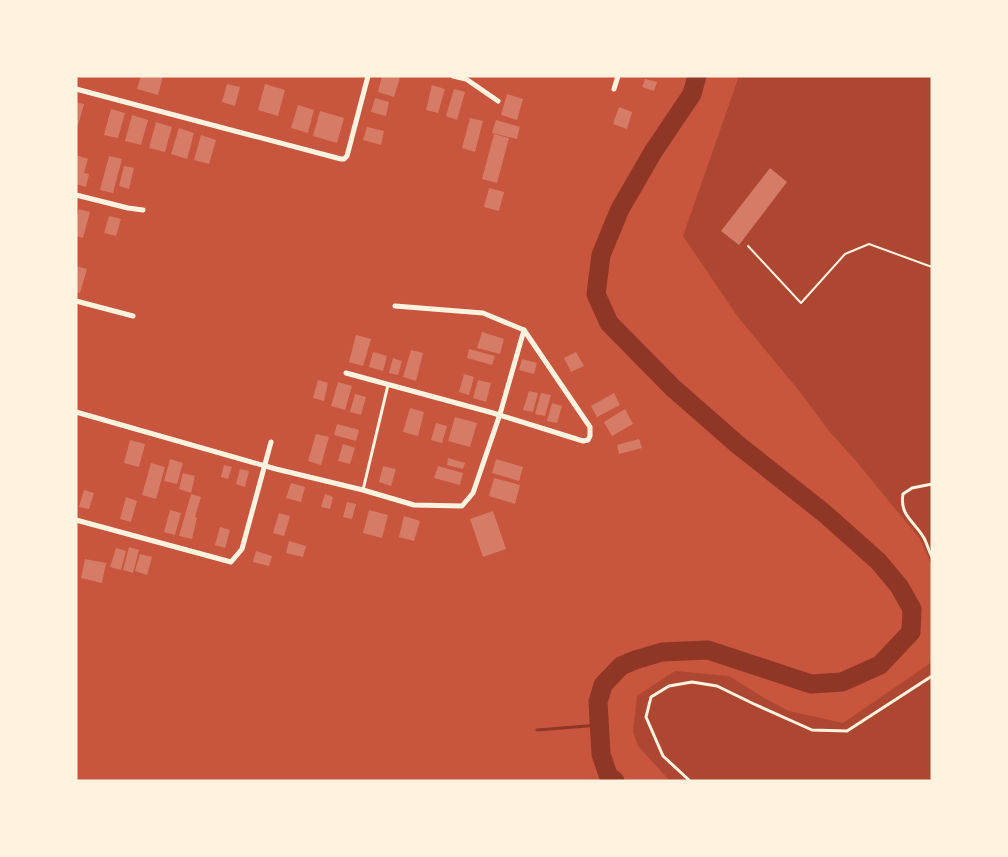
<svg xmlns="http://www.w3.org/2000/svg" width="1008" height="857" viewBox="0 0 1008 857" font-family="'Roboto Serif',serif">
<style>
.green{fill:#ae4732}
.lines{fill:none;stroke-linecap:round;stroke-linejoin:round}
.stream{stroke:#8f3625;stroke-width:3}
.river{stroke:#8f3625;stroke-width:19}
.building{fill:#d67c66}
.path{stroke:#fff3e0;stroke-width:2}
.service{stroke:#fff3e0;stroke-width:3}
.minor{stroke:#fff3e0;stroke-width:5}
</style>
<rect width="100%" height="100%" fill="#c8553d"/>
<g class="green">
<polygon points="739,76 932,76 932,566 920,539 856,461 829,431 800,392 738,317 683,236"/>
<polygon points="932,662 932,781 670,781 638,746 633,732 637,696 675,671 729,676 766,699 789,711 843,723"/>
</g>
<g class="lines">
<polyline class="stream" points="537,730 599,725"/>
<polyline class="river" points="615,781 608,775 601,754 598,702 603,685 621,666 635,660 662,652 708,650 811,684 842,682 880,665 911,632 912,609 899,586 878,561 824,513 737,444 673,388 609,323 596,294 601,255 620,209 653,152 692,94 697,76"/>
</g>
<g class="building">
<polygon points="141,76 163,76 158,95 137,89"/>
<polygon points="382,76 400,77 394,97 378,92"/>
<polygon points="645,79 657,82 654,91 642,87"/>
<polygon points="227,84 240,87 235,106 222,102"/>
<polygon points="265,84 285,90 278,116 258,110"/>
<polygon points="432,85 445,89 438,113 426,110"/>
<polygon points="454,89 465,92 457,120 446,116"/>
<polygon points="507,94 523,99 517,120 501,115"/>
<polygon points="375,98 389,102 386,116 371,112"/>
<polygon points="76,102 84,104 77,129 76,129"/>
<polygon points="298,105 314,110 308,133 291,128"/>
<polygon points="619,107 632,112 627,129 613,124"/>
<polygon points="111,109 125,113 118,138 104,135"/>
<polygon points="320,111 344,118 337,143 313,136"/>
<polygon points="132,115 148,120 141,145 125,141"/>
<polygon points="470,118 483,121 475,152 462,148"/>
<polygon points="496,120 520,127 517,139 492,133"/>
<polygon points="156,122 172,127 165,152 149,148"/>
<polygon points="367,127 384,131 381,145 363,140"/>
<polygon points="179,128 194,133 187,159 171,154"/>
<polygon points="494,134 509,138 497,183 482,179"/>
<polygon points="201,135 216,140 209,164 194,160"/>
<polygon points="76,155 88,159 84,173 89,174 86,187 76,184"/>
<polygon points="109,156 122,159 113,193 100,190"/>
<polygon points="124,166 134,168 129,189 119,186"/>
<polygon points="770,168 787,182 739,245 721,231"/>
<polygon points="489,188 504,192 499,211 484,207"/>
<polygon points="79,209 90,212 83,238 76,236 76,220"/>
<polygon points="109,216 121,219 116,236 104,233"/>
<polygon points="76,266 87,269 80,293 76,292"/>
<polygon points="482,332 504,339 500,354 477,348"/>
<polygon points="356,335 371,339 363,366 349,362"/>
<polygon points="469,349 495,356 492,365 467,358"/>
<polygon points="411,350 423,353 416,381 403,377"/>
<polygon points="373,352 387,356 383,371 369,367"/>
<polygon points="576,352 584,366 571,372 564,358"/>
<polygon points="393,358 402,361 398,375 389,373"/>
<polygon points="522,359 537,363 534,374 519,370"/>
<polygon points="464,374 474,377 469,395 459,392"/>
<polygon points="318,380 328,383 324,401 313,398"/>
<polygon points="478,380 491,383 486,402 473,398"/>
<polygon points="338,382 352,386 345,410 331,406"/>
<polygon points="529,391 538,393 533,412 523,410"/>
<polygon points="541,393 551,395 545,416 535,414"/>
<polygon points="614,393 620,405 597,417 591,406"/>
<polygon points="355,394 366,397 361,415 350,412"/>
<polygon points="552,403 562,406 557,423 547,421"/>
<polygon points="410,408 424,412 418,436 403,432"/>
<polygon points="625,409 633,424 612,436 604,422"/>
<polygon points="455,417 477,423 470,447 448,441"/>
<polygon points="436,423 447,426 442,443 431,440"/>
<polygon points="337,424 359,430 356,441 334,435"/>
<polygon points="316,434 329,437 321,465 308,461"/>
<polygon points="639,439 642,448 619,454 617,445"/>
<polygon points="130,440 145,444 139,467 124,463"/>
<polygon points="343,444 355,448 350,464 338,461"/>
<polygon points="448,458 465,463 463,469 447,465"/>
<polygon points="170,459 183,463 177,484 164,481"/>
<polygon points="496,459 523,467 519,481 492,473"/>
<polygon points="151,463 165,467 156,499 142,495"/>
<polygon points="224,465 232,467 228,479 221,477"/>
<polygon points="383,466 396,469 391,486 379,482"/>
<polygon points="438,466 463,473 460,485 434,478"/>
<polygon points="240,469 249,471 245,487 236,484"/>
<polygon points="183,473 195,476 191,493 179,489"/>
<polygon points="494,478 520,485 515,504 489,496"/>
<polygon points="291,483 305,487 301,502 286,498"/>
<polygon points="84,490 94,493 89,509 79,507"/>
<polygon points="191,494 201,497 195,517 197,518 192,539 179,536"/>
<polygon points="325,494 333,497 330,509 321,507"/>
<polygon points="126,497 137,501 131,522 120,519"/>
<polygon points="347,502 356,504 352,519 343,517"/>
<polygon points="170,510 181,513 175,535 164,532"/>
<polygon points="369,510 388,515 382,538 363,533"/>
<polygon points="493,511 506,549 483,557 470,519"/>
<polygon points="279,513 290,516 284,536 273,533"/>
<polygon points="404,516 420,521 414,541 399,537"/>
<polygon points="220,527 230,530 225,548 215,545"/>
<polygon points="289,541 306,546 303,557 286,553"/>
<polygon points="129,547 139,550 133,573 123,570"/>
<polygon points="116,548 126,551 121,570 110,567"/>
<polygon points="256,551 272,556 269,566 253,562"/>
<polygon points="140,554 152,557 147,575 135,571"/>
<polygon points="85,559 106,563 102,583 81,578"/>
</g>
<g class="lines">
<polyline class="path" points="748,246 801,303 845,254 869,244 932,267"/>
<g class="service">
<path d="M932,484L912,488L903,494C899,515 915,522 924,538C927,544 929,551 932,557"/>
<polyline points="363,490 388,385"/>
<polyline points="690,781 663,756 646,717 651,697 669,686 692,682 717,686 754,704 812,730 847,731 932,676"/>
</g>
<g class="minor">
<polyline points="453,76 466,79 498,101"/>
<polyline points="76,89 341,159 344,159 347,156 368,76"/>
<polyline points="614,89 618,76"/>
<polyline points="76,195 128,208 143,210"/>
<polyline points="76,301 133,316"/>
<polyline points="346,373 493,413 583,441 588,440 590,436 590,427 524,330 483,313 395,306"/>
<polyline points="76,412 276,469 363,490 414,505 462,506 473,493 500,414 524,330"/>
<polyline points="76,520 231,562 242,549 271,442"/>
</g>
</g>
<rect width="1008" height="857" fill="none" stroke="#fff3e0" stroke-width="155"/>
</svg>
